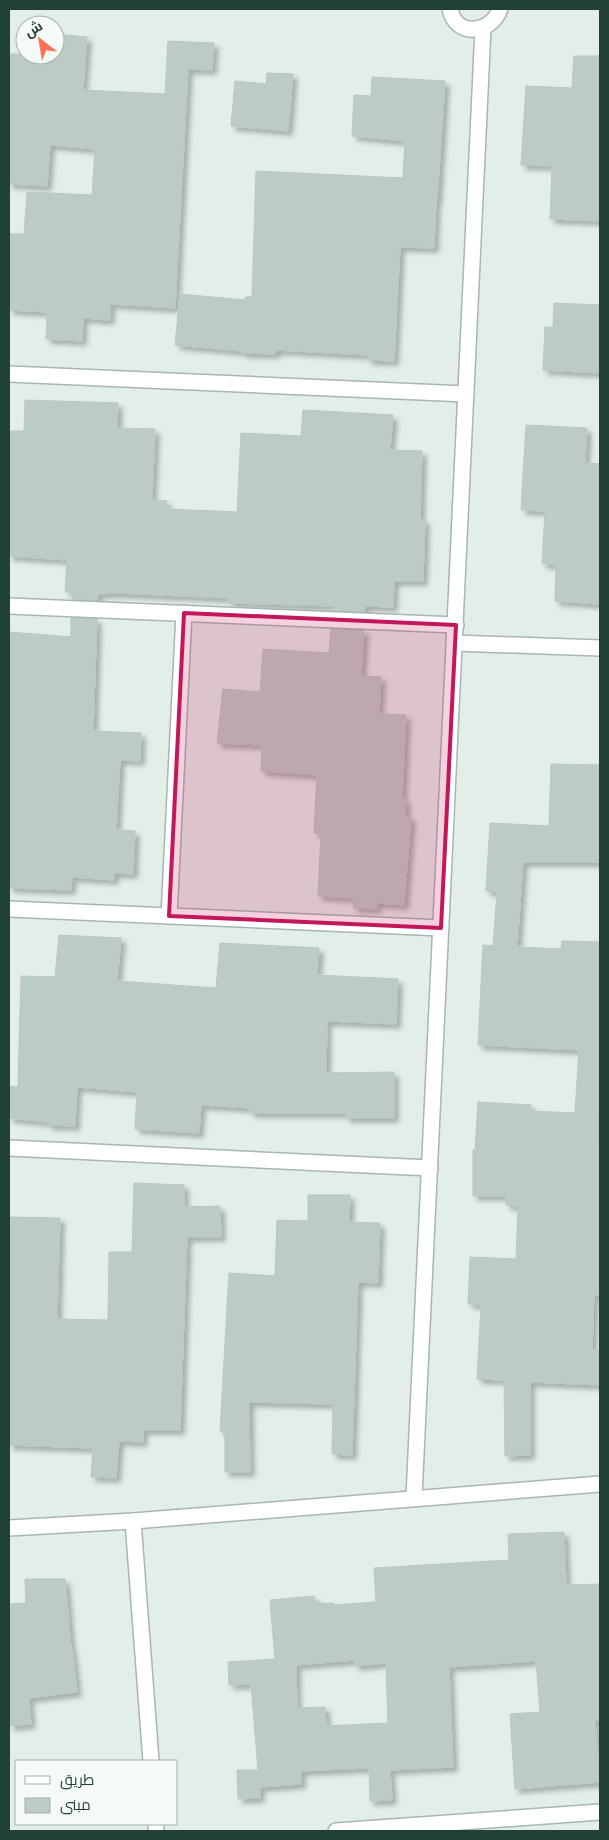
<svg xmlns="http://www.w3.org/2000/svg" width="609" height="1840" viewBox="0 0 609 1840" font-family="Barlow,Cairo,sans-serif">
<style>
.building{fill:#bcccc4;stroke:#b6c8bf;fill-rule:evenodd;filter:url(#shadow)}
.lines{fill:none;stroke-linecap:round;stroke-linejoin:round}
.minor-casing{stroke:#a6b7b0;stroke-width:18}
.minor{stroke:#fff;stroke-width:15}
.marked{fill:#c2185b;fill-opacity:0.2;stroke:#c2185b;stroke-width:4;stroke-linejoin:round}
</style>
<defs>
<filter id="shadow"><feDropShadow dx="4.5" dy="4.5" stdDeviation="2.5" flood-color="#0004"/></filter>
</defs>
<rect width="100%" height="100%" fill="#e4eee9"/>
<g class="building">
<polygon points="55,34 87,37 83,90 165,94 168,41 214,43 212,70 188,69 175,308 110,304 110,320 83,318 82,341 46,339 47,312 9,310 9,234 24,234 27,192 92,195 95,149 50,145 47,186 9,184 9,54 55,55"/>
<polygon points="574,56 600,56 600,221 550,219 552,166 521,165 526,86 572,88"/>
<polygon points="267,73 293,74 288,131 231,126 235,81 266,84"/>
<polygon points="372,77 445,81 437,201 436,201 434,248 400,247 394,361 368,360 368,355 276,350 275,354 242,353 242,351 175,345 180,294 245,300 245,297 252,297 256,171 403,178 405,141 352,136 354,95 371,96"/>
<polygon points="554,303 600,305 600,373 543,370 545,327 553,327"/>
<polygon points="25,400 118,403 117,428 155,429 152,500 167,501 166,509 237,512 241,433 301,436 303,410 393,415 390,450 422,451 420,519 425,520 423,581 394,581 393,607 365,606 364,612 333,610 334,606 229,603 229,598 115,593 98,594 97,600 72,599 72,592 65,592 67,560 9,556 9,431 24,431"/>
<polygon points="526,425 587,428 585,463 600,464 600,604 555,601 556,564 542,564 545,511 521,510"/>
<polygon points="71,618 97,619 93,731 141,733 140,761 120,760 116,830 135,831 133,874 114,873 114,880 72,877 71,890 9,888 9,632 71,637"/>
<polygon points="331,629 364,630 361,676 381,677 379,714 406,715 402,799 406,799 405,817 411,817 404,905 377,903 377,909 353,908 354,898 318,896 321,833 314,833 317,775 261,771 262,745 217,743 223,689 260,692 263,649 329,653"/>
<polygon points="551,764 600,765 600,862 523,862 517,947 561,949 562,941 600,942 600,1100 598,1140 600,1140 600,1295 594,1295 592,1350 600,1350 600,1385 530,1382 530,1455 505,1456 504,1380 477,1379 481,1305 468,1304 470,1257 516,1259 518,1206 506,1205 506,1196 473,1196 473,1150 475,1150 478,1102 531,1105 531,1111 575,1113 579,1050 478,1045 483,945 493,946 497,892 486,891 490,823 549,826"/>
<polygon points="59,935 121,938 117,981 216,988 220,943 319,948 317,975 398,979 396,1024 327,1021 326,1073 394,1072 394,1118 346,1118 346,1113 250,1113 250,1108 201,1105 199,1133 135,1129 137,1092 77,1087 75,1126 48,1125 48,1122 9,1118 9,1086 18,1087 21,976 55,977"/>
<polygon points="134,1183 184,1185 184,1207 220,1206 221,1237 187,1237 180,1430 143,1430 143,1442 119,1441 116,1478 91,1477 93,1448 9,1445 9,1217 60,1218 57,1319 108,1320 109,1252 132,1252"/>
<polygon points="308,1195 350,1195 349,1222 380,1223 378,1283 358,1282 352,1455 332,1454 333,1404 249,1402 250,1472 225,1472 225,1434 223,1434 224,1431 220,1431 229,1273 275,1276 277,1220 308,1221"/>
<path d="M564,1532L566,1585L600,1584V1720H595L600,1782L515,1789L510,1714L540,1712L536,1661L449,1667L453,1767L390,1770L392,1800L370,1801L369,1768L301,1771V1784L260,1787V1798L238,1799L237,1770H258L251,1684L229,1685L228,1662L275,1659L270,1600L314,1596L315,1604L333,1603V1605L376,1602L374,1568L509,1560L508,1534ZM355,1660V1666L386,1663L388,1723L326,1726L325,1707L297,1708L296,1665Z"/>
<polygon points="25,1579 65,1579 71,1649 72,1649 77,1692 29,1698 31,1724 10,1726 9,1604 26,1603"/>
</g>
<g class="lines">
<defs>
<g id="minor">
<path d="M450,9C456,38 491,34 500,9"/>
<polyline points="9,374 466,394"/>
<polyline points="9,606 456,625"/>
<polyline points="454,643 600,648"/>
<polyline points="9,909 441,928"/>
<polyline points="169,916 184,613"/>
<polyline points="9,1148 430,1168"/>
<polyline points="414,1497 483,28"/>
<polyline points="133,1521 151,1761"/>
<polyline points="9,1528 133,1521 600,1484"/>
<polyline points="156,1824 156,1831"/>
<polyline points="336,1831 600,1812"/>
</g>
</defs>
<use href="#minor" class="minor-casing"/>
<use href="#minor" class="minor"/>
</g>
<path class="marked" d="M184,613L456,625L441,928L169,916Z"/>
<rect width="609" height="1840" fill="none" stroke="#224136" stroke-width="20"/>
<rect x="15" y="1760" width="162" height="65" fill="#f5faf7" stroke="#a1b0aa"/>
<rect x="25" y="1776" width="25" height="8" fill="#ffffff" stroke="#a1b0aa"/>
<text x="60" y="1785" font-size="15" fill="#224136">طريق</text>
<rect x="25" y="1798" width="25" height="15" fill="#bcccc4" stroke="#a1b0aa"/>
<text x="60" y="1810" font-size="15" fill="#224136">مبنى</text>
<g transform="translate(40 40) rotate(329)"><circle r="24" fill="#f5faf7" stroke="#a1b0aa"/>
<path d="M0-4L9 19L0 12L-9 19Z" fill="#fa7156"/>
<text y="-8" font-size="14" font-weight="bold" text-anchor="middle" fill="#224136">ش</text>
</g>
</svg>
